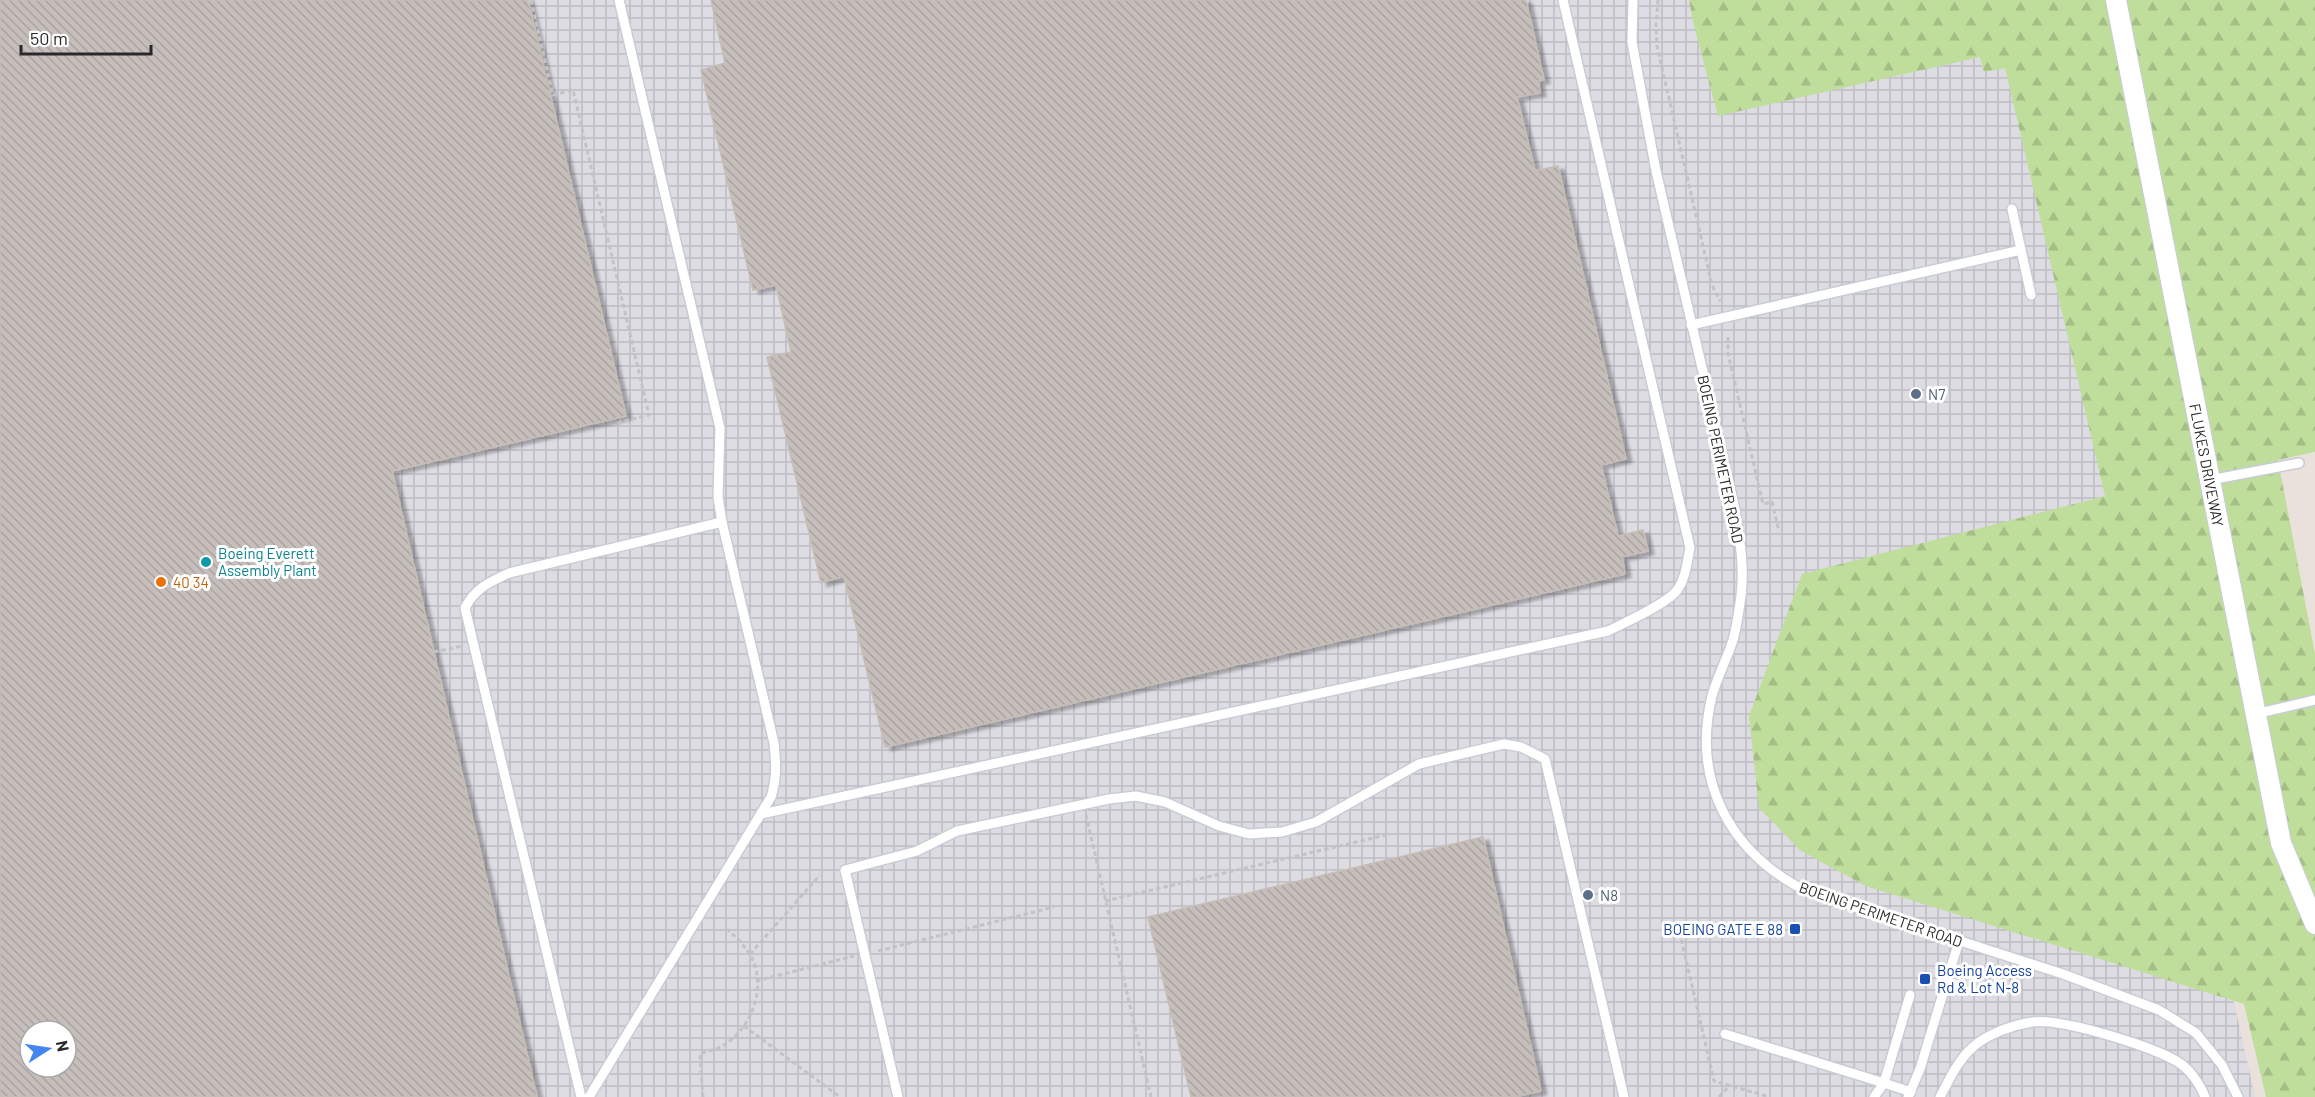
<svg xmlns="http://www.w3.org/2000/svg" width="2315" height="1097" viewBox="0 0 2315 1097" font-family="Barlow,sans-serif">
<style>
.industrial{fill:url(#industrial-grid);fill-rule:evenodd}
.forest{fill:url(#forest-firs)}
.building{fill:url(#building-back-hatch);stroke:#c6bdb5;stroke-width:1.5;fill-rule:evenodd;filter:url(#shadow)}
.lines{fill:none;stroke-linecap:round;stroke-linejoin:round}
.lane-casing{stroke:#c7cdd6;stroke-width:12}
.street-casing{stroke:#c7cdd6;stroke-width:22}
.path{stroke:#c3c3c3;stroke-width:3;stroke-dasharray:4.5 3;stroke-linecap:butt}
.lane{stroke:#fff;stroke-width:9}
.street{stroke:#fff;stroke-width:20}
.service-dot{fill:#5c6f8a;stroke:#fff;stroke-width:2}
.culture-dot{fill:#0f9aa8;stroke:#fff;stroke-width:2}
.food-dot{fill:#e8710a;stroke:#fff;stroke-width:2}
.transit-dot{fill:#1a4fb4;stroke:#fff;stroke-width:2}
.labels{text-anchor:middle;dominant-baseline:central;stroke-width:6;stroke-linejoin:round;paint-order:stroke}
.service-label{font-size:15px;fill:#4e5e75;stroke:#fff;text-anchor:start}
.street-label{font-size:15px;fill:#292929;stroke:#fff}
.culture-label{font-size:15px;fill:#0d838f;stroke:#fff;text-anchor:start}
.food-label{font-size:15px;fill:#c56008;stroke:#fff;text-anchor:start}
.transit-label{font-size:15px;fill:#164399;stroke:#fff;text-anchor:end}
</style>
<defs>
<pattern id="industrial-grid" width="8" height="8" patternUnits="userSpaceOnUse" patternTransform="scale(1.5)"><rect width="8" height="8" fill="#dddce3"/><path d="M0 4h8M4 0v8" fill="none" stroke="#bebdc3"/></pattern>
<pattern id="forest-firs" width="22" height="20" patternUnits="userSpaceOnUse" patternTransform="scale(1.5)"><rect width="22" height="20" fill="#bfde9b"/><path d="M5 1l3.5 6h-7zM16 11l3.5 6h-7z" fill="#a4be86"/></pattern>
<pattern id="building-back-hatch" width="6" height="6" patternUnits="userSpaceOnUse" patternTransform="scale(1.5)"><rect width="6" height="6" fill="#c6bebb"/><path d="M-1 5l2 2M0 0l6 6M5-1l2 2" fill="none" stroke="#aaa3a1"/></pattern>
<filter id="shadow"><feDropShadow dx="6" dy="3.5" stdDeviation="1.5" flood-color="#0004"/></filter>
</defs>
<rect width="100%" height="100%" fill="#ebe1dc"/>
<path class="industrial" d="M0,0H2012L2255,1097H0ZM30,1031H66V1067H30Z"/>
<polygon class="forest" points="1689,0 2315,0 2315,452 2278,460 2315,654 2315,1097 2266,1097 2244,1004 1866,886 1801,851 1759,808 1749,716 1802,574 2105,496 2005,68 1984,72 1980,57 1718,116 1693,22"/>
<g class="building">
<path d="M0,0H528L626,416L392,471L537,1097H0ZM30,1031H66V1067H30Z"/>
<polygon points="711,0 1526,0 1544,80 1538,81 1540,93 1517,97 1535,171 1558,166 1626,459 1601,465 1618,536 1643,530 1648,551 1622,557 1625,574 885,747 844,576 821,583 767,357 791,352 776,285 753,290 701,70 725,63"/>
<polygon points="1483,837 1541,1091 1514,1097 1191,1097 1148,917"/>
</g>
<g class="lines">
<defs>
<g id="lane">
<path d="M1633,0L1632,42L1656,171L1734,505C1739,535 1745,565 1741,596C1739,610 1737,626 1733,640C1727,659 1717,677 1712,696C1691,782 1731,854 1808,892L2063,974L2159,1010L2196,1033L2222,1065L2238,1097"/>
<polyline points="2012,209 2031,295"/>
<polyline points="1691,325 2021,250"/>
<polyline points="2210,480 2299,463"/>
<polyline points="2255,714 2315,700"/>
<path d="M761,814L1608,631C1624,623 1669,603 1678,589C1686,577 1687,562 1690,548L1563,0"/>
<polyline points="1725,1034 1884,1083 1910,995"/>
<path d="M581,1097L465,608C474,589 491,581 509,573L722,522"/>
<path d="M589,1097L771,797C777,779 776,762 774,743L722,522L718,497L720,428L619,0"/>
<polyline points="898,1097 845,870 917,851 957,831 1109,799 1136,796 1165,802 1219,826 1249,834 1282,832 1316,822 1419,764 1504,744 1521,747 1545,759 1624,1097"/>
<polyline points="1874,1097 1884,1083 1911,1092"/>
<polyline points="1908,1097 1920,1069 1959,941"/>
<path d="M1940,1097C1949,1080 1958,1060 1973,1047C1987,1034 2013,1025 2032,1022C2061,1018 2157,1047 2181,1064C2191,1071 2201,1086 2205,1097"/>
</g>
<polyline id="street" points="2116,0 2281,843 2315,924"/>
</defs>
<use href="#lane" class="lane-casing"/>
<use href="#street" class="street-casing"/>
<g class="path">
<polyline points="531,0 553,95 573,90 649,415 616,423"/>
<polyline points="1658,0 1656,25 1657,46 1712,285 1720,301"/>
<polyline points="1728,337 1728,353 1763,504 1772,502 1779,531"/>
<polyline points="434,652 462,646"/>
<polyline points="1086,815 1151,1097"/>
<polyline points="1105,901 1386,835"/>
<polyline points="1678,925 1714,1081 1770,1097"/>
<polyline points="878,951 1054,907"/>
<polyline points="750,954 820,875"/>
<polyline points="756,981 854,956"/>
<polyline points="744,1026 840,1097"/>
<path d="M703,1097L700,1054C707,1051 716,1050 722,1046C749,1031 764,995 755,966C750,950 738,939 727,929"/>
<polyline points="1719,1097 1729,1086"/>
</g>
<use href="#lane" class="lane"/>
<use href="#street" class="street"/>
</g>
<g class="service-dot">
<circle cx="1916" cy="394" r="6"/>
<circle cx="1588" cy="895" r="6"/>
</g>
<circle class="culture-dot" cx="206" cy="562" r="6"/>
<circle class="food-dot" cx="161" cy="582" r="6"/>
<g class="transit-dot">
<rect x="1789" y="923" width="12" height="12" rx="3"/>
<rect x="1919" y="973" width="12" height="12" rx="3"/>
</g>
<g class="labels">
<g class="service-label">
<text x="1928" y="394">N7</text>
<text x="1600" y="895">N8</text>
</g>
<g class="street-label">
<text transform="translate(1721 459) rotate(78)">BOEING PERIMETER ROAD</text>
<text transform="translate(2207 465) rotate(79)">FLUKES DRIVEWAY</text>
<text transform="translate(1881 914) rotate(19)">BOEING PERIMETER ROAD</text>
</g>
<g class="culture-label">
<text x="218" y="553">Boeing Everett<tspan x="218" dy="17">Assembly Plant</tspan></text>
</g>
<g class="food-label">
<text x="173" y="582">40 34</text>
</g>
<g class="transit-label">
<text x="1783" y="929">BOEING GATE E 88</text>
<text x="1937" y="970" text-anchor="start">Boeing Access<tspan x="1937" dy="17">Rd &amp; Lot N-8</tspan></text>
</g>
</g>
<g transform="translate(48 1049) rotate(78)"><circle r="28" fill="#ffffff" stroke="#a9a9a9" stroke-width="1.5"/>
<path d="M0-4.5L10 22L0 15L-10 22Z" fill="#4486ef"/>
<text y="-9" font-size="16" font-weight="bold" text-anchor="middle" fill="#292929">N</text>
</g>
<path d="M21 45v9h130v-9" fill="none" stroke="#292929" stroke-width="3"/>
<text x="30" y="45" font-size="18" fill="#292929" stroke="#ffffff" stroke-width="4.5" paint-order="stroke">50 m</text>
</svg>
